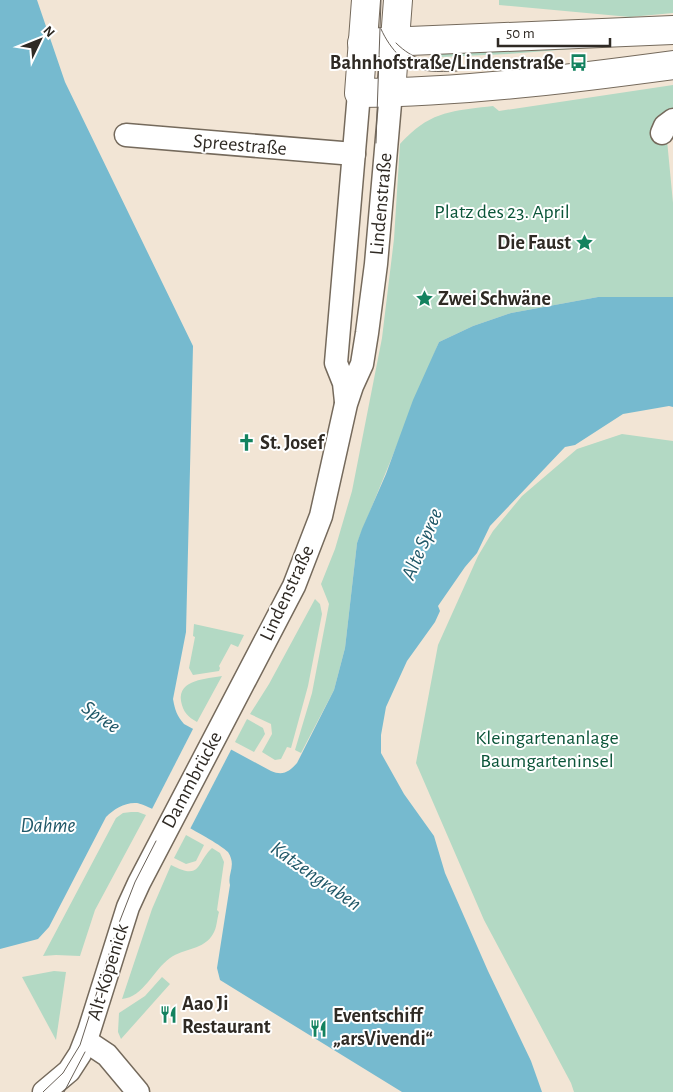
<svg xmlns="http://www.w3.org/2000/svg" width="673" height="1092" viewBox="0 0 673 1092" font-family="'Alegreya Sans',sans-serif">
<style>
.green{fill:#b3d9c4}
.water{fill:#76bacf}
.pier{fill:#f2e5d5}
.lines{fill:none;stroke-linecap:round;stroke-linejoin:round}
.minor-casing{stroke:#756a5c;stroke-width:25}
.major-casing{stroke:#756a5c;stroke-width:30}
.minor{stroke:#fff;stroke-width:22}
.major{stroke:#fff;stroke-width:28}
.tram{stroke:#696158;stroke-width:1}
.labels{text-anchor:middle;dominant-baseline:central;stroke-width:4;stroke-linejoin:round;paint-order:stroke}
.poi-label{font-size:20px;font-weight:bold;fill:#2f2a24;stroke:#fff;text-anchor:start}
.street-label{font-size:20px;fill:#2f2a24;stroke:#fff}
.park-label{font-size:20px;fill:#0b5539;stroke:#fff}
.water-label{font-size:21px;font-style:italic;fill:#205868;stroke:#fff}
</style>
<rect width="100%" height="100%" fill="#f2e5d5"/>
<g class="green">
<polygon points="499,0 673,0 673,13 630,17 499,5"/>
<polygon points="673,41 508,54 440,57 440,52"/>
<path d="M673,85V115L665,119L673,203V297H598L511,313L473,326L439,342L357,543L345,648L334,690L301,753L295,750L312,693L329,604L321,584L335,549L352,491L382,338L394,239L400,144C403,140 407,137 411,133C436,110 461,110 493,106L499,111Z"/>
<polygon points="622,434 673,441 673,1092 574,1092 571,1083 484,920 416,763 438,645 478,556 493,531 522,496 577,449"/>
<polygon points="315,599 320,604 322,614 308,686 291,748 287,747 281,759 275,760 262,752 272,734 271,724 250,714 269,684"/>
<polygon points="194,624 244,635 238,647 231,644 219,666 220,668 219,671 193,675 189,668 195,637 193,636"/>
<path d="M222,676L197,722C188,717 183,712 181,701C178,679 207,679 222,676Z"/>
<polygon points="247,719 263,728 265,734 254,752 235,742"/>
<polygon points="131,812 138,812 146,815 95,910 80,956 56,955 43,956 116,818 123,813"/>
<polygon points="186,835 204,845 196,861 186,864 174,858"/>
<path d="M212,848L220,853L224,862L217,910L219,912C217,918 217,928 213,934C204,950 184,948 170,958C153,970 144,997 122,999L152,909L171,865C202,881 196,863 212,848Z"/>
<polygon points="54,971 66,972 56,1040 22,977"/>
<polygon points="162,977 170,984 121,1039 118,1032 119,1013 145,996"/>
</g>
<path class="water" d="M0,0H37L65,82L193,346L186,632L173,699C175,710 177,716 184,724L271,771C283,776 289,772 297,763L334,690L345,648L357,543L362,529L386,474L413,400L439,342L473,326L511,313L598,297H673V407L669,406L623,414L575,445L565,447L490,526L477,553L465,567L438,606L440,611L435,622L407,661L386,707L381,735V753L404,794L434,836L445,873L488,971L531,1061L542,1092H402L220,980L217,968L230,885C227,874 237,866 228,852C222,844 147,804 137,803C125,802 114,809 106,817L49,927L38,939L0,949Z"/>
<polygon class="pier" points="194,727 232,748 189,831 151,811"/>
<g class="lines">
<defs>
<g id="minor">
<polyline points="662,133 665,126 673,120"/>
<polyline points="126,135 354,154"/>
<polyline points="346,402 344,383 336,363 359,93"/>
<polyline points="86,1041 107,1055 138,1092"/>
<polyline points="44,1092 69,1071 80,1054 89,1031 128,907 139,883 294,586 321,516 346,404 352,386 362,364 367,333 376,264 391,92"/>
</g>
<g id="major">
<path d="M366,0L359,93C464,92 569,79 673,65"/>
<polyline points="362,43 673,30"/>
<polyline points="391,92 398,0"/>
</g>
</defs>
<use href="#minor" class="minor-casing"/>
<use href="#major" class="major-casing"/>
<use href="#minor" class="minor"/>
<use href="#major" class="major"/>
<g class="tram">
<path d="M381,29C390,49 407,69 430,71C439,72 448,71 457,71"/>
<path d="M396,43C413,60 431,64 455,63"/>
<polyline points="376,143 381,0"/>
<polyline points="105,991 120,943"/>
<polyline points="43,1092 63,1073 80,1045 119,923 135,882 156,841"/>
<polyline points="64,1092 85,1052"/>
</g>
</g>
<defs>
<symbol id="bus-bare" viewBox="-9 -9 18 18"><path d="M-5-6H5V4H4V6H2V4H-2V6H-4V4H-5ZM-3.5-4V0h7V-4ZM-3.5 1.2v1.5H-2V1.2ZM2 1.2v1.5H3.5V1.2Z" fill="#13825f" stroke="#fff" stroke-width="2.5" paint-order="stroke"/></symbol>
<symbol id="sight-bare" viewBox="-9 -9 18 18"><path d="M0-6L1.8-2.2L6-1.7L2.9 1.2L3.7 5.4L0 3.3L-3.7 5.4L-2.9 1.2L-6-1.7L-1.8-2.2Z" fill="#13825f" stroke="#fff" stroke-width="2.5" paint-order="stroke"/></symbol>
<symbol id="church-bare" viewBox="-9 -9 18 18"><path d="M-1.2-6h2.4v3.5h3.3v2.4h-3.3V6h-2.4V-.1h-3.3v-2.4h3.3Z" fill="#13825f" stroke="#fff" stroke-width="2.5" paint-order="stroke"/></symbol>
<symbol id="restaurant-bare" viewBox="-9 -9 18 18"><path d="M-5-6h1v4h1v-4h1v4h1v-4h1v5L-1.5 .5V6h-2V.5L-5-1ZM5-6V6H3V1.5H1.5Q1.5-4 5-6Z" fill="#13825f" stroke="#fff" stroke-width="2.5" paint-order="stroke"/></symbol>
</defs>
<g fill-rule="evenodd">
<use href="#bus-bare" x="566" y="50" width="25" height="25"/>
<use href="#sight-bare" x="572" y="230" width="25" height="25"/>
<use href="#sight-bare" x="412" y="286" width="25" height="25"/>
<use href="#church-bare" x="234" y="430" width="25" height="25"/>
<use href="#restaurant-bare" x="156" y="1002" width="25" height="25"/>
<use href="#restaurant-bare" x="306" y="1016" width="25" height="25"/>
</g>
<g class="labels">
<g class="poi-label">
<text x="564" y="63" text-anchor="end">Bahnhofstraße/Lindenstraße</text>
<text x="571" y="243" text-anchor="end">Die Faust</text>
<text x="438" y="299">Zwei Schwäne</text>
<text x="260" y="443">St. Josef</text>
<text x="182" y="1004">Aao Ji<tspan x="182" dy="23">Restaurant</tspan></text>
<text x="333" y="1016">Eventschiff<tspan x="333" dy="23">„arsVivendi“</tspan></text>
</g>
<g class="street-label">
<text transform="translate(240 145) rotate(5)">Spreestraße</text>
<text transform="translate(381 204) rotate(-85)">Lindenstraße</text>
<text transform="translate(287 593) rotate(-65)">Lindenstraße</text>
<text transform="translate(192 780) rotate(-62)">Dammbrücke</text>
<text transform="translate(108 972) rotate(-73)">Alt-Köpenick</text>
</g>
<g class="park-label">
<text x="502" y="212">Platz des 23. April</text>
<text x="547" y="738">Kleingartenanlage<tspan x="547" dy="23">Baumgarteninsel</tspan></text>
</g>
<g class="water-label">
<text transform="translate(422 544) rotate(-67)">Alte Spree</text>
<text transform="translate(101 717) rotate(35)">Spree</text>
<text x="48" y="825">Dahme</text>
<text transform="translate(316 876) rotate(35)">Katzengraben</text>
</g>
</g>
<g transform="translate(40 40) rotate(47)" stroke="#ffffff" stroke-width="4" paint-order="stroke">
<path d="M0-4L9 19L0 12L-9 19Z" fill="#2f2a24"/>
<text y="-8" font-size="14" font-weight="bold" text-anchor="middle" fill="#2f2a24">N</text>
</g>
<path d="M498 38v8h112v-8" fill="none" stroke="#2f2a24" stroke-width="2.5"/>
<text x="506" y="38" font-size="15" fill="#2f2a24" stroke="#ffffff" stroke-width="4" paint-order="stroke">50 m</text>
</svg>
